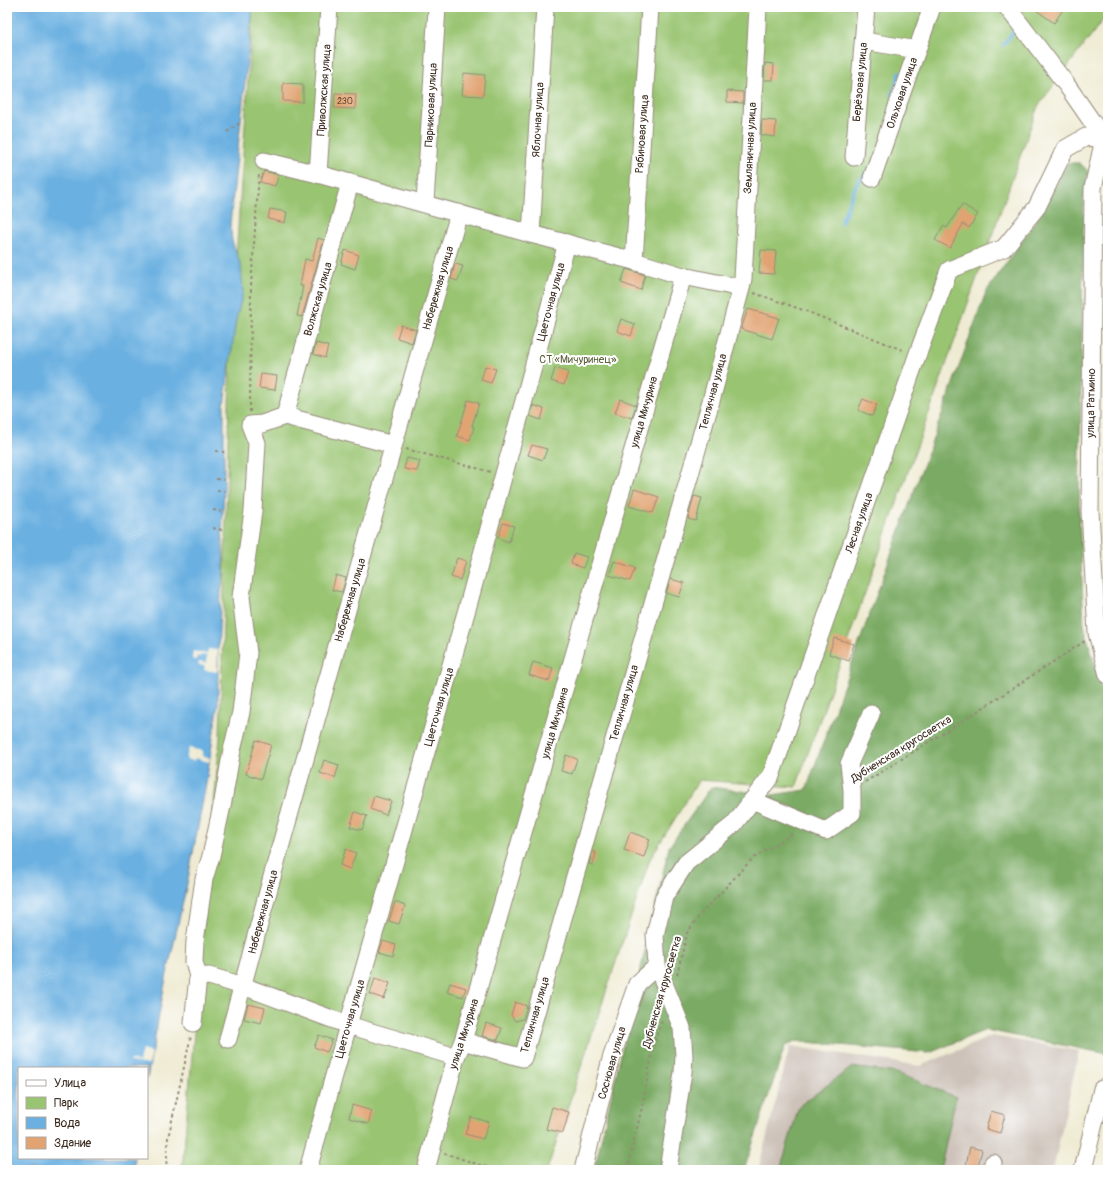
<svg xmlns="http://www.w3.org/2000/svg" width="1115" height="1177" viewBox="0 0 1115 1177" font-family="Pangolin,sans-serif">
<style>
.industrial{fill:#cdc2b9}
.green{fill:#99c471;stroke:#6a7748}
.forest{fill:#7aaa63;stroke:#5a6a40}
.water{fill:#6bb0e1;stroke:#536d80}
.pier{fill:#efebd3}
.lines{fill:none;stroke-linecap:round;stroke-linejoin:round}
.stream{stroke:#6bb0e1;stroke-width:3.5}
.building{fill:#e1a372}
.minor-casing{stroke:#958a78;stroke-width:19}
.path{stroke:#958a78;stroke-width:2;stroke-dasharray:3 3;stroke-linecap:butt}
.minor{stroke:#fff;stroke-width:17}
.labels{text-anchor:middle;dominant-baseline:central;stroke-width:4;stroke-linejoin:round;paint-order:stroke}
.number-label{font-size:9px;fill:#644833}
.street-label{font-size:11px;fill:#3b2a1e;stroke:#fff}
.park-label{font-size:11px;fill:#5c603b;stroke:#fff}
</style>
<rect width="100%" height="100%" fill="#fff"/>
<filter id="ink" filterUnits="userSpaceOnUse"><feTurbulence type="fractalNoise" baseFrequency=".025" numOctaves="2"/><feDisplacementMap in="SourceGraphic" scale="8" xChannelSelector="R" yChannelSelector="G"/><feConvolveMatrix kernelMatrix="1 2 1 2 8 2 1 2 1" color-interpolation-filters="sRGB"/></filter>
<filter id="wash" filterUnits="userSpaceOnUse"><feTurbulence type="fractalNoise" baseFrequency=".012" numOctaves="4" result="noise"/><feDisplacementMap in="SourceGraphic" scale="16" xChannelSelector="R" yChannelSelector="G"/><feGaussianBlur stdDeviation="0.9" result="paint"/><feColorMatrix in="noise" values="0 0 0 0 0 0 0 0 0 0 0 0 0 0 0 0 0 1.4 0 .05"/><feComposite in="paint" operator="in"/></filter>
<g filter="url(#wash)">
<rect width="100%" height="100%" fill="#efebd3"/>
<polygon class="industrial" points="992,1036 1079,1051 1053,1170 758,1170 790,1046 920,1066"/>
<polygon class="green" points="253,7 1108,7 1108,13 1038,106 796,787 699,780 650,859 547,1170 182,1170 220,737 231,332"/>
<g class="forest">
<polygon points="1068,163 1080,163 1088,171 1084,196 1079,512 1084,626 1108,713 1108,1054 986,1030 929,1053 795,1041 785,1046 744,1170 594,1170 669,847 711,787 772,795 806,790 986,292 1042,212"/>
<polygon points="1108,450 1108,576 1106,550"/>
<polygon points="852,1067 897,1073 956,1097 940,1170 780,1170 799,1106"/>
</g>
<polygon class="water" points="7,7 253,7 230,223 232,241 241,266 243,292 236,320 224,405 224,491 222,530 224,571 221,592 218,650 218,704 206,784 188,879 165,983 147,1079 147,1068 19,1068 19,1158 135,1158 133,1170 7,1170"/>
<g class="pier">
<polygon points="208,649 218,650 217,672 204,670 205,666 198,665 199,662 206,663 207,656 201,655 200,657 197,656 196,660 192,659 193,651 207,654"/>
<polygon points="189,748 203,751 202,756 210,758 209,762 195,758 194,761 186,759"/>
<polygon points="142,1050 152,1053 149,1065 130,1062 130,1060 139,1062"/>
</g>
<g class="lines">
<g class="stream">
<polyline points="1003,45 1016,28 1014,26"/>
<polyline points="892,95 900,73"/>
<polyline points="841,223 856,185 867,171"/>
</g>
</g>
<g id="blocks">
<g class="building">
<polygon points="1032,7 1056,7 1062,11 1054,23"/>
<polygon points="765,63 774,64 773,80 764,80"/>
<polygon points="464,73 485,75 483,96 462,95"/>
<polygon points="283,83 303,84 303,102 283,101"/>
<polygon points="727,91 743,92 743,103 727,102"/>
<polygon points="335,93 356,94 355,109 334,108"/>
<polygon points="762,120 776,121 775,137 761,135"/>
<polygon points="264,171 279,175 275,186 260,182"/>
<polygon points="962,204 978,214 969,228 963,224 950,248 935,240 943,226 947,228"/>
<polygon points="270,209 287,212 285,223 268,219"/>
<polygon points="318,238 324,240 302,317 297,316 303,286 300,286 305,259 312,261"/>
<polygon points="345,250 359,255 355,269 341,264"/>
<polygon points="761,250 776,251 774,274 759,273"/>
<polygon points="455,264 463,266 458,281 451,279"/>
<polygon points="626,269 645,275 641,290 621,283"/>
<polygon points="748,309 779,318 772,339 741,329"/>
<polygon points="621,319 635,324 631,336 617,331"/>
<polygon points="401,325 416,330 412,343 397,338"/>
<polygon points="316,343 328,346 325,358 313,354"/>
<polygon points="485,366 496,369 491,383 481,380"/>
<polygon points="555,368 568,372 564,385 551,381"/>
<polygon points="261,374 277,376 275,390 259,388"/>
<polygon points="620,399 636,405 632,418 615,413"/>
<polygon points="863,399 877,405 872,416 858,410"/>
<polygon points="468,400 479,403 472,426 474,427 470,440 457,436"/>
<polygon points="533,405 544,409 541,420 530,416"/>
<polygon points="532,445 547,449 543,460 528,455"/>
<polygon points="407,458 420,461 417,471 404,469"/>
<polygon points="634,489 659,497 653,513 629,506"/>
<polygon points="694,496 702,498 696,521 688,519"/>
<polygon points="503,523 514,526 509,542 498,538"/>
<polygon points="574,553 587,557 583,568 571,564"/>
<polygon points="457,558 466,561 460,580 451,577"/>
<polygon points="614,561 635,568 630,581 609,575"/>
<polygon points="336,575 346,578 342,592 332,590"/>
<polygon points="671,579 684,583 679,597 666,593"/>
<polygon points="834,638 854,644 849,661 829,654"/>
<polygon points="533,662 553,668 549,681 529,675"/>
<polygon points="256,740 271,745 261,779 246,774"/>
<polygon points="566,755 577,759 572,774 561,771"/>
<polygon points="324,760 339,765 335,778 320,773"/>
<polygon points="374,796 391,801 386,815 370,809"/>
<polygon points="355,812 367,816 362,830 350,827"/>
<polygon points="630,832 650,839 644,857 624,850"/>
<polygon points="346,849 356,853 350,869 340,865"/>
<polygon points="592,852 596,852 593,865 589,864"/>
<polygon points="395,902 405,906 399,924 389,921"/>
<polygon points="383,941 396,945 393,956 379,952"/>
<polygon points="375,978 390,983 384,999 370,994"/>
<polygon points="450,983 466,988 463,997 447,992"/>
<polygon points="515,1002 527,1006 523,1019 515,1021 511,1015"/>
<polygon points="248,1004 265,1008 261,1023 244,1019"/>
<polygon points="486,1023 502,1028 498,1040 482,1036"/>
<polygon points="319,1035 332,1040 327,1052 314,1047"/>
<polygon points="352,1105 372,1111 368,1124 349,1118"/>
<polygon points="552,1107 569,1112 563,1133 546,1129"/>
<polygon points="991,1111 1005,1115 1000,1133 986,1129"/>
<polygon points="471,1117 489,1122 483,1139 465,1134"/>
<polygon points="970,1147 982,1150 977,1170 965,1170"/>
</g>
</g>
</g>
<g filter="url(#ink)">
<use href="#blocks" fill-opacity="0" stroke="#958a78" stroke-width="1"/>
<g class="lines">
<defs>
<g id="minor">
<polyline points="1007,7 1066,84 1104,139"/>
<polyline points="864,41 917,50"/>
<polyline points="1108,132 1104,139 1093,188 1090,511 1097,633 1108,675"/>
<polyline points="854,157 866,7"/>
<polyline points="264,161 318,174 531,234 634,261 683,276 741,288"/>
<polyline points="318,174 329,7"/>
<polyline points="872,178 932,7"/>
<polyline points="425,203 437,7"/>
<polyline points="531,234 545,7"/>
<polyline points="634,261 650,7"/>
<polyline points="285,416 350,183"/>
<polyline points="752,800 826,831 852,813 852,790 849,764 871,714"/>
<polyline points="198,977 209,976 243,986 348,1025 456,1057"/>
<polyline points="193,1023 198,977 194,961 195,941 204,879 211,856 223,801 231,755 241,712 248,653 241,597 253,511 257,443 250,425 262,424 285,416 393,445"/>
<polyline points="228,1039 278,855 459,213"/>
<polyline points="463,1041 523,1058 711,401 741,288 743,279 758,7"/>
<polyline points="308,1170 348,1025 469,602 567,243"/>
<polyline points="426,1170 456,1057 463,1041 683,276"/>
<polyline points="583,1170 611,1059 637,984 657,966"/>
<polyline points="668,1170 683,1072 684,1056 682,1028 657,966 655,935 664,897 686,863 734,824 771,776 917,356 949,270 1004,248 1037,207 1065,149 1086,137 1104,139"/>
<polyline points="992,1170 993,1163"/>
<polyline points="1083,1170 1102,1089 1108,1087"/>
</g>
</defs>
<use href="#minor" class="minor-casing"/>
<g class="path">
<polyline points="227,132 240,123"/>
<polyline points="754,293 806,311 905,351"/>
<polyline points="250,412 251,286 259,174"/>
<polyline points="406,449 491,472"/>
<polyline points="216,451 224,452"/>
<polyline points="216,479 224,480"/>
<polyline points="217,490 224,491"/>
<polyline points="213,510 223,512"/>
<polyline points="213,528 222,530"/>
<polyline points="865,782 975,713 1085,641"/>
<polyline points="677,975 687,933 700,915 752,859 794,833"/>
<polyline points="444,1153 495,1170"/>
<polyline points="166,1170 168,1138 191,1036"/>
<polyline points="627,1170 642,1107 654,1043 662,1020"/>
</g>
<use href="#minor" class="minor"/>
</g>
</g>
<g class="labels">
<g class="number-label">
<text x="345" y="101">230</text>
</g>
<g class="street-label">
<text transform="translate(860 82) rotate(-85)">Берёзовая улица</text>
<text transform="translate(324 90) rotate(-86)">Приволжская улица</text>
<text transform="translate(902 93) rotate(-71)">Ольховая улица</text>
<text transform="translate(431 105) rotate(-87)">Парниковая улица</text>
<text transform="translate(538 120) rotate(-87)">Яблочная улица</text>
<text transform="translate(642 134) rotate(-86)">Рябиновая улица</text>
<text transform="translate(750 148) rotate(-87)">Земляничная улица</text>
<text transform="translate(438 288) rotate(-74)">Набережная улица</text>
<text transform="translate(318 299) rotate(-74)">Волжская улица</text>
<text transform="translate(551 302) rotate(-75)">Цветочная улица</text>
<text transform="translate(713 392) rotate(-75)">Тепличная улица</text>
<text transform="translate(1091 403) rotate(-89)">улица Ратмино</text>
<text transform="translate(644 412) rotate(-74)">улица Мичурина</text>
<text transform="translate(859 523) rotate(-71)">Лесная улица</text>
<text transform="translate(350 600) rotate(-74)">Набережная улица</text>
<text transform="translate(624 703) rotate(-74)">Тепличная улица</text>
<text transform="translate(439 707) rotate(-74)">Цветочная улица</text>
<text transform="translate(555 723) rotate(-74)">улица Мичурина</text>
<text transform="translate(901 749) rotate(-32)">Дубненская кругосветка</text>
<text transform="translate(263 912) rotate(-75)">Набережная улица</text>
<text transform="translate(662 992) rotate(-74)">Дубненская кругосветка</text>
<text transform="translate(535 1015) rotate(-74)">Тепличная улица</text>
<text transform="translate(350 1019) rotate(-74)">Цветочная улица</text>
<text transform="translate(464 1034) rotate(-72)">улица Мичурина</text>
<text transform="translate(612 1063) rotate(-74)">Сосновая улица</text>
</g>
<g class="park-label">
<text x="578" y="359">СТ «Мичуринец»</text>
</g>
</g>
<rect width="1115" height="1177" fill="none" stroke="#fff" stroke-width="24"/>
<rect x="18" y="1067" width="130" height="92" fill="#ffffff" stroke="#b1aaa5"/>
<rect x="26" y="1080" width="20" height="6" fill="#ffffff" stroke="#b1aaa5"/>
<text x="54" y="1087" font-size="12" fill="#3b2a1e">Улица</text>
<rect x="26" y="1097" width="20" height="12" fill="#99c471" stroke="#b1aaa5"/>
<text x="54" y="1107" font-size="12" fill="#3b2a1e">Парк</text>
<rect x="26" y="1117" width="20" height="12" fill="#6bb0e1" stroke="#b1aaa5"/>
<text x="54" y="1127" font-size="12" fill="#3b2a1e">Вода</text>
<rect x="26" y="1137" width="20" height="12" fill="#e1a372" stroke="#b1aaa5"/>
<text x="54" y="1147" font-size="12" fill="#3b2a1e">Здание</text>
</svg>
